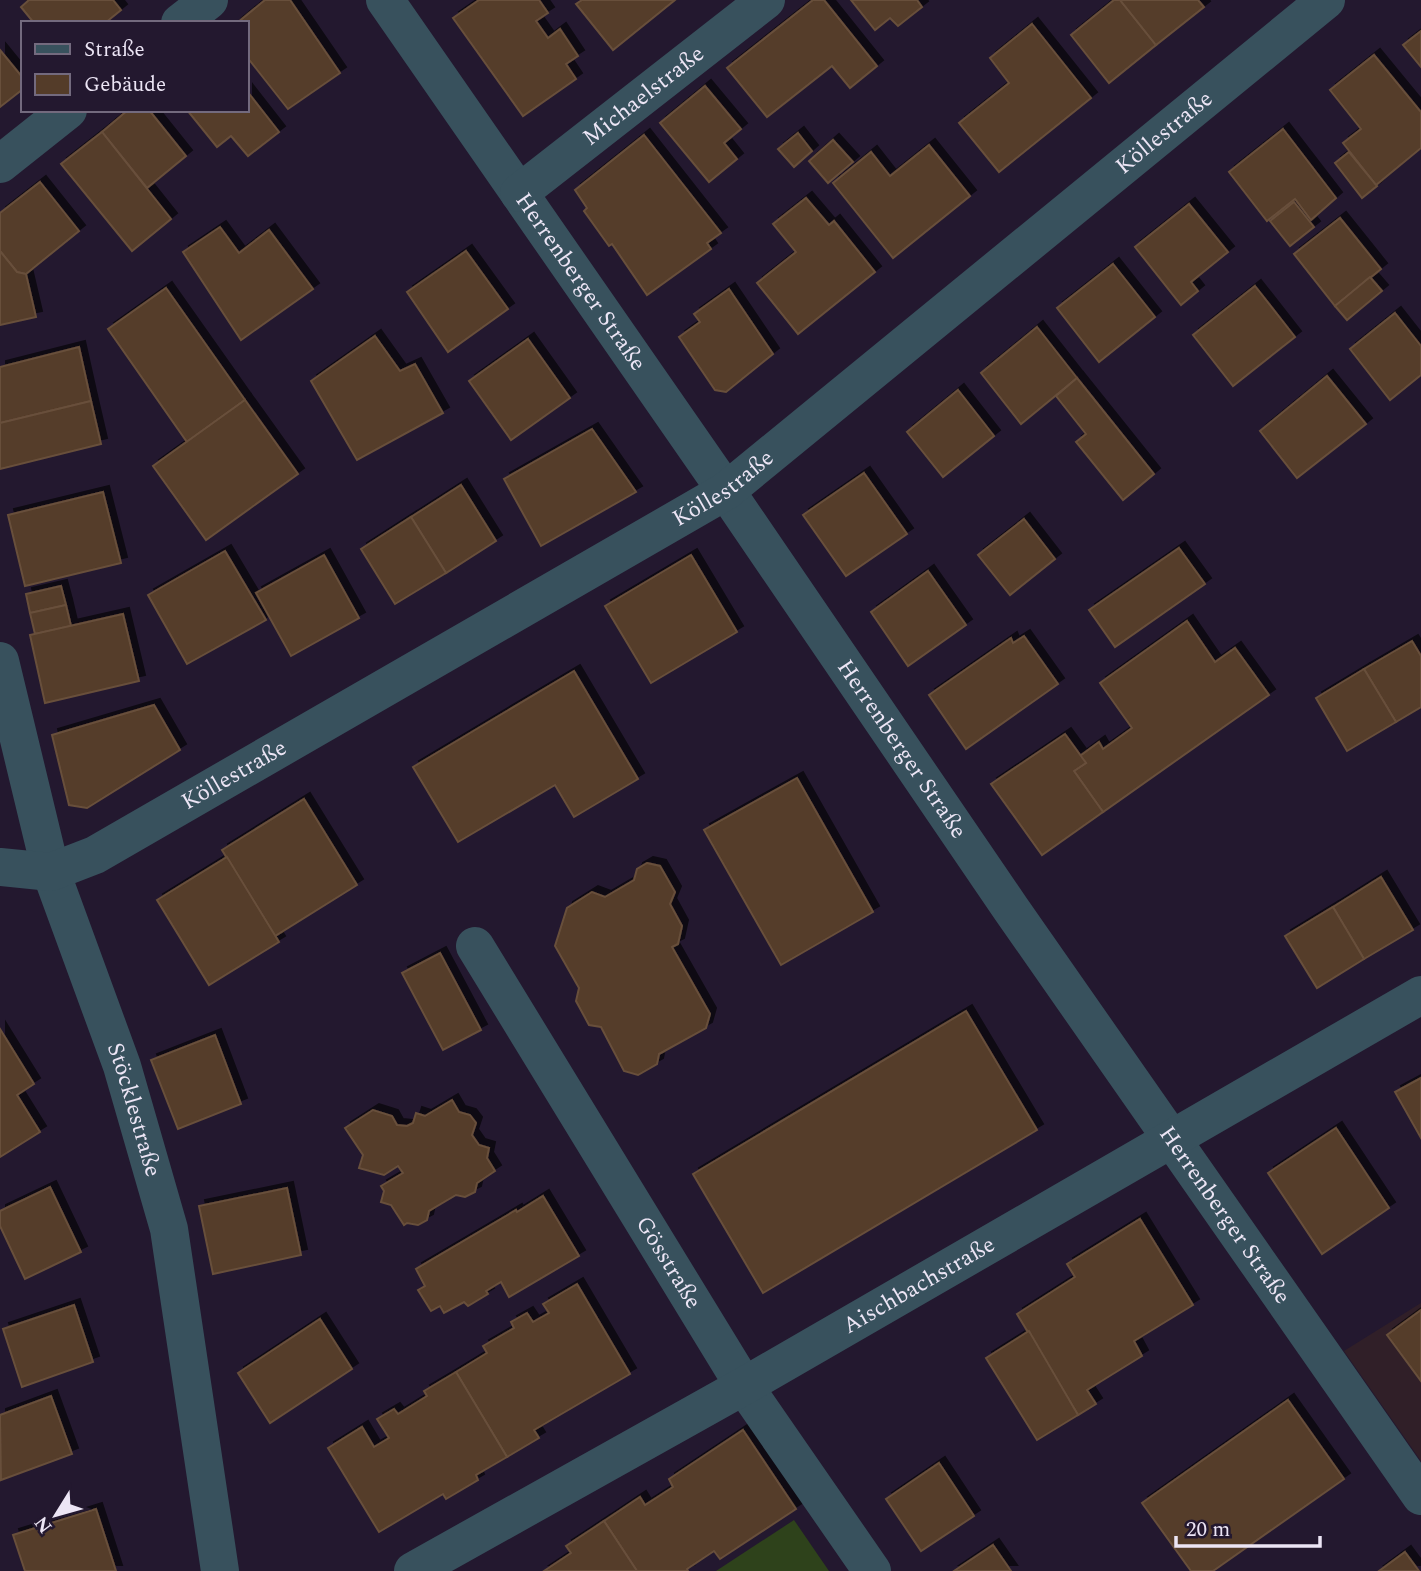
<svg xmlns="http://www.w3.org/2000/svg" width="1421" height="1571" viewBox="0 0 1421 1571" font-family="Spectral,serif">
<style>
.commercial{fill:#301f28}
.green{fill:#2e421b}
.building{fill:#543c29;stroke:#684f3b;stroke-width:2;filter:url(#shadow)}
.lines{fill:none;stroke-linecap:round;stroke-linejoin:round}
.minor{stroke:#38515d;stroke-width:38}
.labels{text-anchor:middle;dominant-baseline:central;stroke-width:5;stroke-linejoin:round;paint-order:stroke}
.street-label{font-size:23px;fill:#ece5f5;stroke:#23182f}
</style>
<defs>
<filter id="shadow"><feDropShadow dx="6" dy="-6" stdDeviation="0" flood-color="#0009"/></filter>
</defs>
<rect width="100%" height="100%" fill="#23182f"/>
<polygon class="commercial" points="1421,1303 1421,1461 1344,1351"/>
<polygon class="green" points="794,1520 829,1571 716,1571"/>
<g class="building">
<polygon points="29,0 113,0 121,10 105,23 34,23 21,7"/>
<polygon points="265,0 290,0 340,73 288,109 247,57 247,23 237,23"/>
<polygon points="479,0 539,0 548,13 536,21 548,38 560,29 578,56 566,64 576,79 523,116 453,18"/>
<polygon points="582,0 675,0 613,50 576,4"/>
<polygon points="813,0 824,0 877,66 850,88 832,66 767,117 727,68"/>
<polygon points="851,0 917,0 922,7 898,26 890,18 875,30"/>
<polygon points="1114,0 1120,0 1156,45 1109,83 1071,35"/>
<polygon points="1120,0 1198,0 1204,7 1156,45"/>
<polygon points="1032,24 1091,98 999,172 959,123 1009,83 990,58"/>
<polygon points="1421,31 1421,67 1403,45"/>
<polygon points="0,50 23,78 23,89 0,107"/>
<polygon points="1374,55 1421,112 1421,148 1376,185 1343,143 1361,129 1330,90"/>
<polygon points="705,86 741,129 724,143 737,159 709,182 660,123"/>
<polygon points="247,91 279,132 248,156 231,136 217,147 187,110 247,110"/>
<polygon points="128,110 149,110 186,156 147,188 102,132"/>
<polygon points="1283,129 1336,198 1311,220 1295,199 1267,221 1229,172"/>
<polygon points="102,132 171,219 132,251 61,164"/>
<polygon points="798,133 812,151 794,167 778,149"/>
<polygon points="644,135 721,233 707,243 711,249 647,295 612,244 609,246 584,211 587,208 575,190"/>
<polygon points="833,140 853,162 828,183 809,161"/>
<polygon points="929,145 970,196 893,258 833,183 871,152 890,176"/>
<polygon points="1349,152 1377,186 1362,198 1335,163"/>
<polygon points="40,182 79,231 26,274 17,272 0,251 0,213"/>
<polygon points="806,198 829,225 834,221 875,272 798,334 757,283 796,252 773,224"/>
<polygon points="1294,202 1314,227 1290,246 1270,221"/>
<polygon points="1189,204 1228,252 1191,282 1198,291 1181,305 1135,247"/>
<polygon points="1340,218 1381,269 1335,306 1294,254"/>
<polygon points="220,227 239,253 269,230 313,289 241,340 183,252"/>
<polygon points="0,251 17,272 26,274 36,317 0,325"/>
<polygon points="466,251 508,309 448,352 407,292"/>
<polygon points="1113,264 1155,317 1099,362 1057,308"/>
<polygon points="1370,277 1382,291 1347,320 1335,306"/>
<polygon points="1255,286 1295,337 1233,386 1193,335"/>
<polygon points="166,288 245,400 187,442 108,329"/>
<polygon points="729,289 773,354 726,392 715,390 679,337 700,322 694,314"/>
<polygon points="1395,313 1421,346 1421,375 1390,400 1350,349"/>
<polygon points="1037,327 1077,378 1021,424 981,373"/>
<polygon points="375,336 400,371 415,364 443,413 357,460 311,381"/>
<polygon points="528,339 570,398 511,440 469,381"/>
<polygon points="79,347 91,401 0,423 0,367"/>
<polygon points="1327,376 1366,424 1297,478 1260,431"/>
<polygon points="1077,378 1154,474 1123,500 1076,442 1086,434 1056,396"/>
<polygon points="958,390 994,436 943,477 907,432"/>
<polygon points="245,400 298,474 206,540 153,466"/>
<polygon points="91,401 101,444 0,469 0,423"/>
<polygon points="592,429 636,492 541,546 504,479"/>
<polygon points="864,473 907,534 846,576 803,515"/>
<polygon points="461,485 496,541 446,573 411,517"/>
<polygon points="103,492 121,563 25,586 8,515"/>
<polygon points="411,517 446,573 395,604 361,549"/>
<polygon points="1024,519 1055,559 1010,595 978,555"/>
<polygon points="1179,548 1205,584 1115,647 1089,610"/>
<polygon points="225,551 266,620 187,664 148,595"/>
<polygon points="324,555 359,618 291,656 256,593"/>
<polygon points="691,555 737,632 651,683 605,606"/>
<polygon points="928,571 966,625 908,666 871,612"/>
<polygon points="61,586 66,605 30,613 26,594"/>
<polygon points="66,605 71,626 35,634 30,613"/>
<polygon points="123,614 139,681 45,703 30,635"/>
<polygon points="1187,621 1215,662 1235,648 1269,695 1103,812 1074,771 1086,763 1080,756 1099,742 1103,749 1132,728 1100,683"/>
<polygon points="1024,636 1058,684 966,749 929,695 1011,638 1013,643"/>
<polygon points="1412,641 1421,656 1421,707 1396,722 1364,669"/>
<polygon points="1364,669 1396,722 1347,751 1316,698"/>
<polygon points="574,671 638,779 574,817 555,785 458,842 413,767"/>
<polygon points="154,705 180,750 87,808 69,805 52,735"/>
<polygon points="1065,734 1086,763 1074,771 1103,812 1042,855 991,784"/>
<polygon points="797,778 873,912 781,965 704,830"/>
<polygon points="304,799 357,885 275,936 222,850"/>
<polygon points="227,857 279,942 209,985 157,900"/>
<polygon points="647,863 660,866 675,892 670,904 682,926 678,944 672,947 710,1014 706,1028 659,1054 657,1064 638,1075 624,1071 601,1027 589,1025 576,1001 579,988 555,946 567,908 592,892 605,897 634,880 637,869"/>
<polygon points="1381,877 1413,930 1364,959 1333,907"/>
<polygon points="1333,907 1364,959 1317,988 1285,936"/>
<polygon points="440,953 481,1030 443,1050 402,973"/>
<polygon points="966,1011 1037,1130 763,1293 693,1174"/>
<polygon points="0,1029 34,1084 17,1095 40,1132 0,1157"/>
<polygon points="215,1035 241,1104 178,1129 151,1060"/>
<polygon points="1421,1078 1421,1138 1395,1092"/>
<polygon points="452,1100 459,1112 470,1115 476,1123 472,1135 479,1145 489,1148 487,1158 495,1171 477,1183 475,1192 465,1197 456,1195 429,1211 427,1220 418,1225 407,1223 404,1225 391,1205 381,1202 384,1191 381,1186 403,1173 398,1166 384,1175 359,1168 363,1155 345,1128 373,1110 392,1116 397,1125 407,1126 413,1123 416,1113 425,1116"/>
<polygon points="1336,1128 1389,1208 1322,1254 1268,1173"/>
<polygon points="50,1187 81,1252 25,1279 0,1226 0,1211"/>
<polygon points="287,1188 301,1255 213,1274 199,1206"/>
<polygon points="543,1196 579,1256 509,1297 501,1282 486,1291 488,1294 468,1306 464,1302 444,1313 440,1306 431,1311 418,1290 425,1286 416,1269 516,1210 517,1212"/>
<polygon points="1140,1219 1193,1305 1134,1341 1142,1356 1087,1390 1096,1404 1078,1415 1017,1314 1075,1277 1067,1264"/>
<polygon points="577,1284 630,1374 534,1430 539,1438 507,1457 456,1372 487,1353 483,1346 514,1328 511,1322 527,1313 533,1322 540,1318 549,1313 543,1304"/>
<polygon points="74,1305 93,1362 22,1387 3,1329"/>
<polygon points="1421,1310 1421,1381 1387,1335"/>
<polygon points="320,1319 352,1369 270,1423 238,1373"/>
<polygon points="1029,1331 1078,1415 1037,1440 986,1358"/>
<polygon points="456,1372 507,1457 476,1475 478,1480 446,1499 443,1494 379,1532 328,1448 362,1427 374,1447 389,1438 377,1419 394,1409 398,1414 427,1396 424,1391"/>
<polygon points="51,1396 72,1454 1,1480 0,1415"/>
<polygon points="1288,1400 1344,1479 1213,1571 1191,1571 1142,1503"/>
<polygon points="743,1430 796,1509 720,1559 714,1551 687,1569 688,1571 637,1571 604,1521 640,1497 645,1505 673,1487 669,1479"/>
<polygon points="939,1463 974,1516 921,1551 886,1499"/>
<polygon points="96,1509 116,1571 25,1571 13,1535"/>
<polygon points="604,1521 637,1571 544,1571 571,1553 566,1546"/>
<polygon points="993,1545 1011,1571 954,1571"/>
<polygon points="1405,1552 1419,1571 1379,1571"/>
</g>
<g class="lines">
<g class="minor">
<path id="s1" d="M385,0L726,491L1011,909L1421,1496"/>
<polyline points="180,23 209,0"/>
<polyline points="0,164 68,110"/>
<path id="s2" d="M519,193L766,0"/>
<path id="s3" d="M0,661L51,872L122,1066L169,1229L220,1571"/>
<path id="s4" d="M0,867L51,872L95,855L726,491L1326,0"/>
<path id="s5" d="M475,946L744,1386L872,1571"/>
<path id="s6" d="M413,1571L744,1386L1421,995"/>
</g>
</g>
<g class="labels">
<g class="street-label">
<text stroke="none"><textPath href="#s2" startOffset="158">Michaelstraße</textPath></text>
<text stroke="none"><textPath href="#s4" startOffset="1393">Köllestraße</textPath></text>
<text stroke="none"><textPath href="#s1" startOffset="343">Herrenberger Straße</textPath></text>
<text stroke="none"><textPath href="#s4" startOffset="826">Köllestraße</textPath></text>
<text stroke="none"><textPath href="#s1" startOffset="910">Herrenberger Straße</textPath></text>
<text stroke="none"><textPath href="#s4" startOffset="259">Köllestraße</textPath></text>
<text stroke="none"><textPath href="#s3" startOffset="469">Stöcklestraße</textPath></text>
<text stroke="none"><textPath href="#s1" startOffset="1477">Herrenberger Straße</textPath></text>
<text stroke="none"><textPath href="#s5" startOffset="371">Gösstraße</textPath></text>
<text stroke="none"><textPath href="#s6" startOffset="581">Aischbachstraße</textPath></text>
</g>
</g>
<rect x="21" y="21" width="228" height="91" fill="#23182f" stroke="#736a7e" stroke-width="2"/>
<rect x="35" y="44" width="35" height="10" fill="#38515d" stroke="#736a7e" stroke-width="2"/>
<text x="84" y="56" font-size="21" fill="#ece5f5">Straße</text>
<rect x="35" y="74" width="35" height="21" fill="#543c29" stroke="#736a7e" stroke-width="2"/>
<text x="84" y="91" font-size="21" fill="#ece5f5">Gebäude</text>
<g transform="translate(56 1515) rotate(233)" stroke="#23182f" stroke-width="5" paint-order="stroke">
<path d="M0-5L12 26L0 18L-12 26Z" fill="#ece5f5"/>
<text y="-10" font-size="19" font-weight="bold" text-anchor="middle" fill="#ece5f5">N</text>
</g>
<path d="M1176 1536v10h144v-10" fill="none" stroke="#ece5f5" stroke-width="3.5"/>
<text x="1186" y="1536" font-size="21" fill="#ece5f5" stroke="#23182f" stroke-width="5" paint-order="stroke">20 m</text>
</svg>
